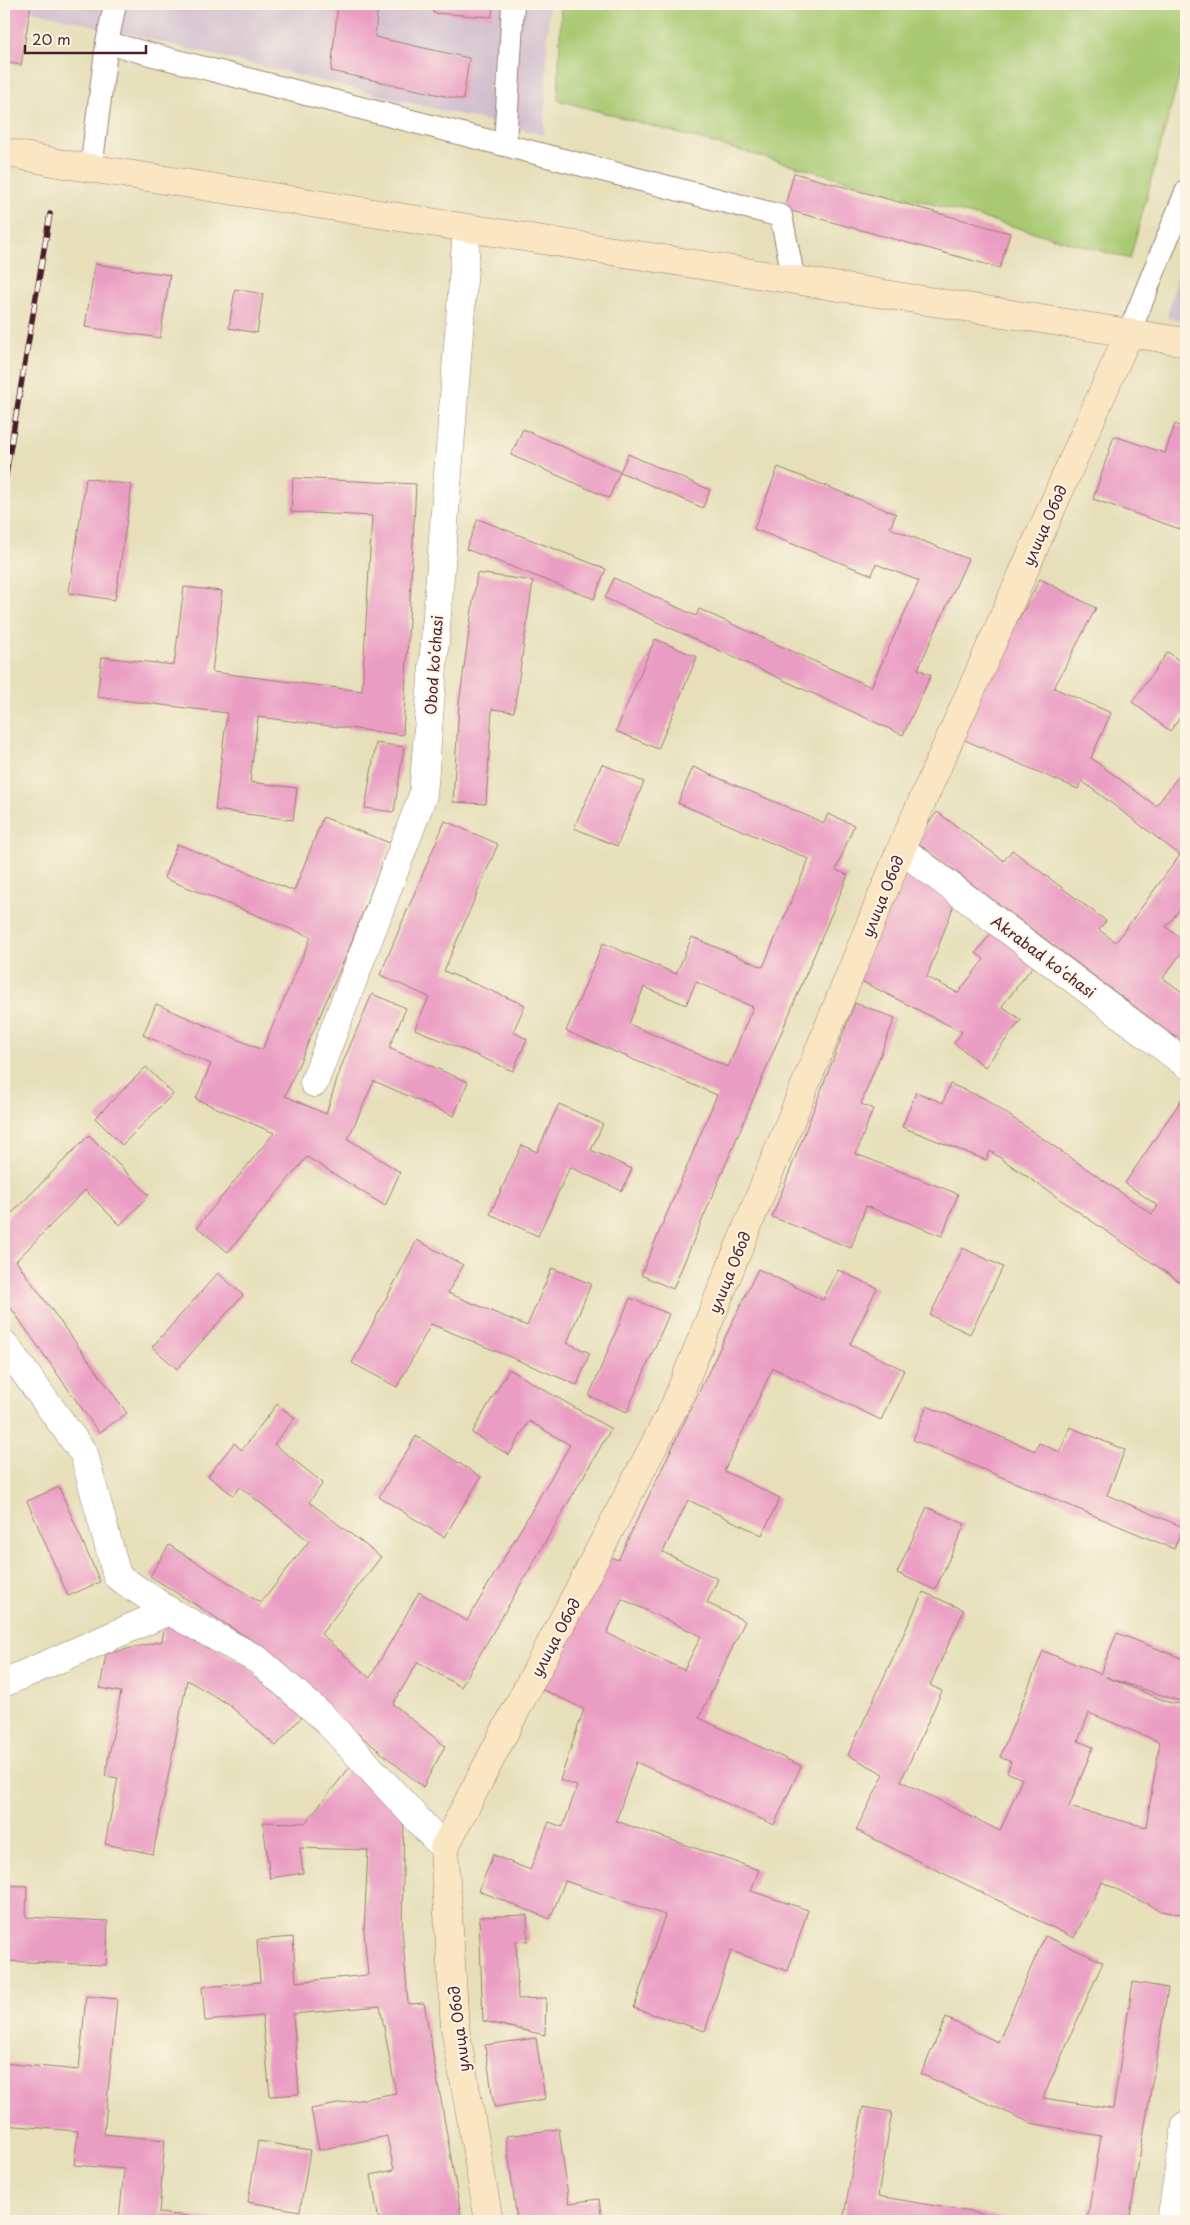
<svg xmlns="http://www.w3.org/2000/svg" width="1190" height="2225" viewBox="0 0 1190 2225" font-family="'Playpen Sans',sans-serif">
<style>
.industrial{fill:#d0bdcd}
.green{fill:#a8c972;stroke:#79744e}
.building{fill:#ea9dc3;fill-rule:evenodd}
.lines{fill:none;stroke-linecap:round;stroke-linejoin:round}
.lane-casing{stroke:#987f72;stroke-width:24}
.street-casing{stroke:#987f72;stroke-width:29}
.secondary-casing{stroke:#987f72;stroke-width:29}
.lane{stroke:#fff;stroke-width:22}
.street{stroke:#fff;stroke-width:28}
.secondary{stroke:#fbe6c4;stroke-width:28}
.rail-casing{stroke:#4a1f2b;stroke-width:5.5}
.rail{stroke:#fcf5e5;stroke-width:4;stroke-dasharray:11;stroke-linecap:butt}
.labels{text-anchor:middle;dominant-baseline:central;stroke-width:4;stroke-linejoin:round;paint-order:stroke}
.street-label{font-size:15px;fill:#4a1f2b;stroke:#fcf5e5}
</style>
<rect width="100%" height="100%" fill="#fcf5e5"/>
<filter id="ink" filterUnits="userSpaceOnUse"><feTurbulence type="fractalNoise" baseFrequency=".02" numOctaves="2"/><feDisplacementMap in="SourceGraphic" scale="10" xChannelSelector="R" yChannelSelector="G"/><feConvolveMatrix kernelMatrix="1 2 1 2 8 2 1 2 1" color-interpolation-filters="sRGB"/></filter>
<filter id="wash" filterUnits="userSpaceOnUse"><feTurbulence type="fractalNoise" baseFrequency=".0096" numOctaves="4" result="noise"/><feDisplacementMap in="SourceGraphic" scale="20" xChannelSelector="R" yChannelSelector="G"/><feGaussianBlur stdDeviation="1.12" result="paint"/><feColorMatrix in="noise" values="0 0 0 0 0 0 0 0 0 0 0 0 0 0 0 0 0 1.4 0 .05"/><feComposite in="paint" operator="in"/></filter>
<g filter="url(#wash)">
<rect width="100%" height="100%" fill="#e6dfba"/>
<g class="industrial">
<polygon points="4,4 549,4 544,135"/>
<polygon points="1186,237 1186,321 1167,318"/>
</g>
<polygon class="green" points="561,4 1186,4 1186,51 1130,259 558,100"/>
<g id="blocks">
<g class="building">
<polygon points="4,4 31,4 21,65 4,62"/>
<polygon points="338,4 378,4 375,37 469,58 463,100 331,71"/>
<polygon points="434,4 493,4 492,17 433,13"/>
<polygon points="794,173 1010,233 1000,268 784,209"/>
<polygon points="95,264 170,275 160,338 85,327"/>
<polygon points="235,289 263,294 257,333 229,328"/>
<polygon points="1175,424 1186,428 1186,531 1093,499 1114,436 1165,453"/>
<polygon points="523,429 620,472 609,498 511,455"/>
<polygon points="628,454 710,490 703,508 620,472"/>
<polygon points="778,467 896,514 890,528 968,559 918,669 931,675 903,735 605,598 614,578 696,616 699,609 871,687 919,581 876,564 872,575 754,529"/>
<polygon points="86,478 132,485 115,600 69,593"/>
<polygon points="293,478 416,484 403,735 258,717 250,782 297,788 293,820 215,810 227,713 97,697 102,657 174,665 184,587 222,591 212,672 362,691 372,516 291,512"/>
<polygon points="478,519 606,569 594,599 466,549"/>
<polygon points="477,573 533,581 514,712 492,709 486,804 453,802 459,704"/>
<polygon points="1040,579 1096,608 1054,688 1111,713 1091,758 1156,806 1186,766 1186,847 1180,855 1082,781 1078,789 960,738 981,691"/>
<polygon points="655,639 697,657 658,749 616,731"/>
<polygon points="1168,652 1186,666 1186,710 1170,731 1132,702"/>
<polygon points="376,743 404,747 394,812 365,808"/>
<polygon points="602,764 644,782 617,846 574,828"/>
<path d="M693,767L824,823L828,814L854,825L836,870L848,875L673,1289L641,1275L717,1095L566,1031L603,943L676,974L692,937L763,967L809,859L678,803ZM696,982L753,1007L728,1067L629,1024L644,987L686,1005Z"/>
<polygon points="937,812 1004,861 1012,850 1106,921 1099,930 1116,942 1180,855 1186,860 1186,901 1166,927 1186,942 1186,947 1163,978 1186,995 1186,1045 915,841"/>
<polygon points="323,817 390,843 348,951 285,1096 326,1114 341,1067 372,994 406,1008 389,1048 468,1082 454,1116 374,1081 348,1139 400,1172 385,1206 307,1157 228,1252 197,1227 274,1133 196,1099 211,1064 143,1035 156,1004 262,1050 311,937 164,878 177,844 294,891"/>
<polygon points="445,821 498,844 444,971 525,1005 513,1032 527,1039 513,1071 415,1029 429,997 380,975"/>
<polygon points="905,860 956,899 927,977 958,993 984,959 976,953 994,929 1037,961 1002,1006 1021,1020 985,1067 954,1043 962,1032 859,980"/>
<polygon points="855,1003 895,1018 861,1104 873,1109 856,1154 958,1194 942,1236 866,1206 851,1248 772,1217"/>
<polygon points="146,1067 173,1094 122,1145 95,1118"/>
<polygon points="950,1084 984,1098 1152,1214 1158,1206 1125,1183 1186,1093 1186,1286 990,1151 986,1160 902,1127 916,1092 943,1103"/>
<polygon points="559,1104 603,1124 591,1150 632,1169 622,1191 570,1167 538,1236 490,1214 522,1145 537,1152"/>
<polygon points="89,1135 149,1195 120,1225 85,1190 16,1261 127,1413 99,1433 4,1298 4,1221"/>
<polygon points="417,1240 463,1265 448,1293 527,1326 552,1268 591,1284 567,1343 590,1353 577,1385 431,1324 397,1387 352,1363"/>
<polygon points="963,1248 1003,1267 970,1334 930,1315"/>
<path d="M758,1269L823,1300L838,1270L877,1288L850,1344L904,1370L881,1420L773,1368L724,1471L780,1498L762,1535L688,1500L663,1552L718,1579L707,1603L745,1621L699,1718L801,1766L774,1825L636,1762L616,1821L759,1870L751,1891L808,1910L788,1971L731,1951L705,2031L634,2008L665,1915L565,1881L550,1919L479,1891L493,1855L530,1870L549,1822L563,1827L577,1786L560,1780L584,1709L539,1688L606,1555L618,1560ZM622,1599L701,1636L684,1670L607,1633Z"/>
<polygon points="218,1273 243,1295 177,1369 152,1347"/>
<polygon points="630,1298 669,1314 627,1412 589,1396"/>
<polygon points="509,1369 611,1429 461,1687 418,1662 393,1704 445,1746 423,1787 344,1722 267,1650 150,1576 169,1545 261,1603 309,1541 240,1487 233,1495 208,1476 234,1443 242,1450 277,1404 295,1418 274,1444 323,1483 309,1502 381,1557 321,1634 370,1678 419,1592 467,1621 570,1445 529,1421 509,1455 472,1433"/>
<polygon points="927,1406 1035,1451 1039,1443 1060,1452 1070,1427 1125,1450 1107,1495 1183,1527 1174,1549 913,1440"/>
<polygon points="416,1436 481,1477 444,1537 379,1497"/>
<polygon points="59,1487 100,1582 68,1596 27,1501"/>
<polygon points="927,1507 965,1524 935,1590 897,1573"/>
<path d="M923,1592L964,1610L930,1685L942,1691L901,1781L1000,1831L1022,1779L1007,1772L1011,1762L1000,1757L1043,1651L1100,1674L1117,1633L1186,1660V1703L1106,1677L1168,1702L1186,1705V1878L1180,1914L1161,1911L1102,1882L1074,1938L856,1830L884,1774L848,1755ZM1089,1713L1160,1742L1146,1827L1069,1807L1093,1747L1078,1741Z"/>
<polygon points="166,1619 249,1668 303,1715 276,1746 228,1704 187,1680 153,1854 105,1844 118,1778 105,1776 121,1692 100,1688 106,1654 162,1641"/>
<polygon points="350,1767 404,1813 402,1928 408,2004 424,2003 462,2221 379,2221 371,2175 394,2170 387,2136 319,2150 311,2109 396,2093 380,2006 293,2014 299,2094 270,2096 262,2016 205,2021 202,1987 260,1982 257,1940 293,1937 296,1982 368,1975 364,1931 368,1850 300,1848 303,1873 270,1878 263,1822 305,1823"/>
<polygon points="4,1885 27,1886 26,1917 108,1921 106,1965 4,1961"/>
<polygon points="527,1915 528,1941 516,1941 518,1999 546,1998 545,2035 483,2021 479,1917"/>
<polygon points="1045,1936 1103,1962 1043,2098 1113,2109 1133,1982 1168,1988 1129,2221 1087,2221 1101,2136 1031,2123 921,2074 946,2018 998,2042"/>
<polygon points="86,1996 117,1999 104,2134 165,2140 159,2213 235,2221 119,2221 124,2169 74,2165 78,2131 4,2125 4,2063 79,2070"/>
<polygon points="536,2038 545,2099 494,2107 485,2045"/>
<polygon points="863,2107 892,2112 878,2196 1023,2221 843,2221"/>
<polygon points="559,2129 569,2203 599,2199 602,2221 517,2221 506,2136"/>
<polygon points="258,2141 310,2150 300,2211 248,2202"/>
</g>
</g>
</g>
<g filter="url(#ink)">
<use href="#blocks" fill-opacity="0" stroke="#987f72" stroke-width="1"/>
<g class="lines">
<defs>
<g id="lane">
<polyline points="107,43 781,216 794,280"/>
<polyline points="505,145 513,4"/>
<polyline points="91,169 107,43 115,4"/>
<polyline points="1129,333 1186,192"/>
</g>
<g id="street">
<polyline points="901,849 1186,1064"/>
<polyline points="314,1083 423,795 467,229"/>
<polyline points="4,1344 84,1454 117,1576 169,1611 258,1660 324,1718 444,1848"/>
<polyline points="4,1683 169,1611"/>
<polyline points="1171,2221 1186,2125"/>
</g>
<g id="secondary">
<polyline points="4,152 58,163 1186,342"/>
<polyline points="489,2221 455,2028 444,1848 674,1407 901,849 1129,333"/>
</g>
</defs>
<use href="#lane" class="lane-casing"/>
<use href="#street" class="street-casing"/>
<use href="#secondary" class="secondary-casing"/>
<use href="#lane" class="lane"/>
<use href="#street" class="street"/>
<use href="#secondary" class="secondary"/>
<defs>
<polyline id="rail" points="4,486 50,214"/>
</defs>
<use href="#rail" class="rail-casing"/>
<use href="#rail" class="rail"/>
</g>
</g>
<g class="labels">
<g class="street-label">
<text transform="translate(1044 525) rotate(-66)">улица Обод</text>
<text transform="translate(433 665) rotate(-86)">Obod koʻchasi</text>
<text transform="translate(882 896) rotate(-68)">улица Обод</text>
<text transform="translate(1044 956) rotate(37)">Akrabad koʻchasi</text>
<text transform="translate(729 1272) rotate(-68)">улица Обод</text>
<text transform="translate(555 1637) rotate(-62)">улица Обод</text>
<text transform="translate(458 2029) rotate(-97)">улица Обод</text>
</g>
</g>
<rect width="1190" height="2225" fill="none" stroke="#fcf5e5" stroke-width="20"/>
<path d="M25 45v8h121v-8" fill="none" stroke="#4a1f2b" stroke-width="2.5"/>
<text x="32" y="45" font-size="15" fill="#4a1f2b" stroke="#fcf5e5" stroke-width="4" paint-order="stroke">20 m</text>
</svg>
